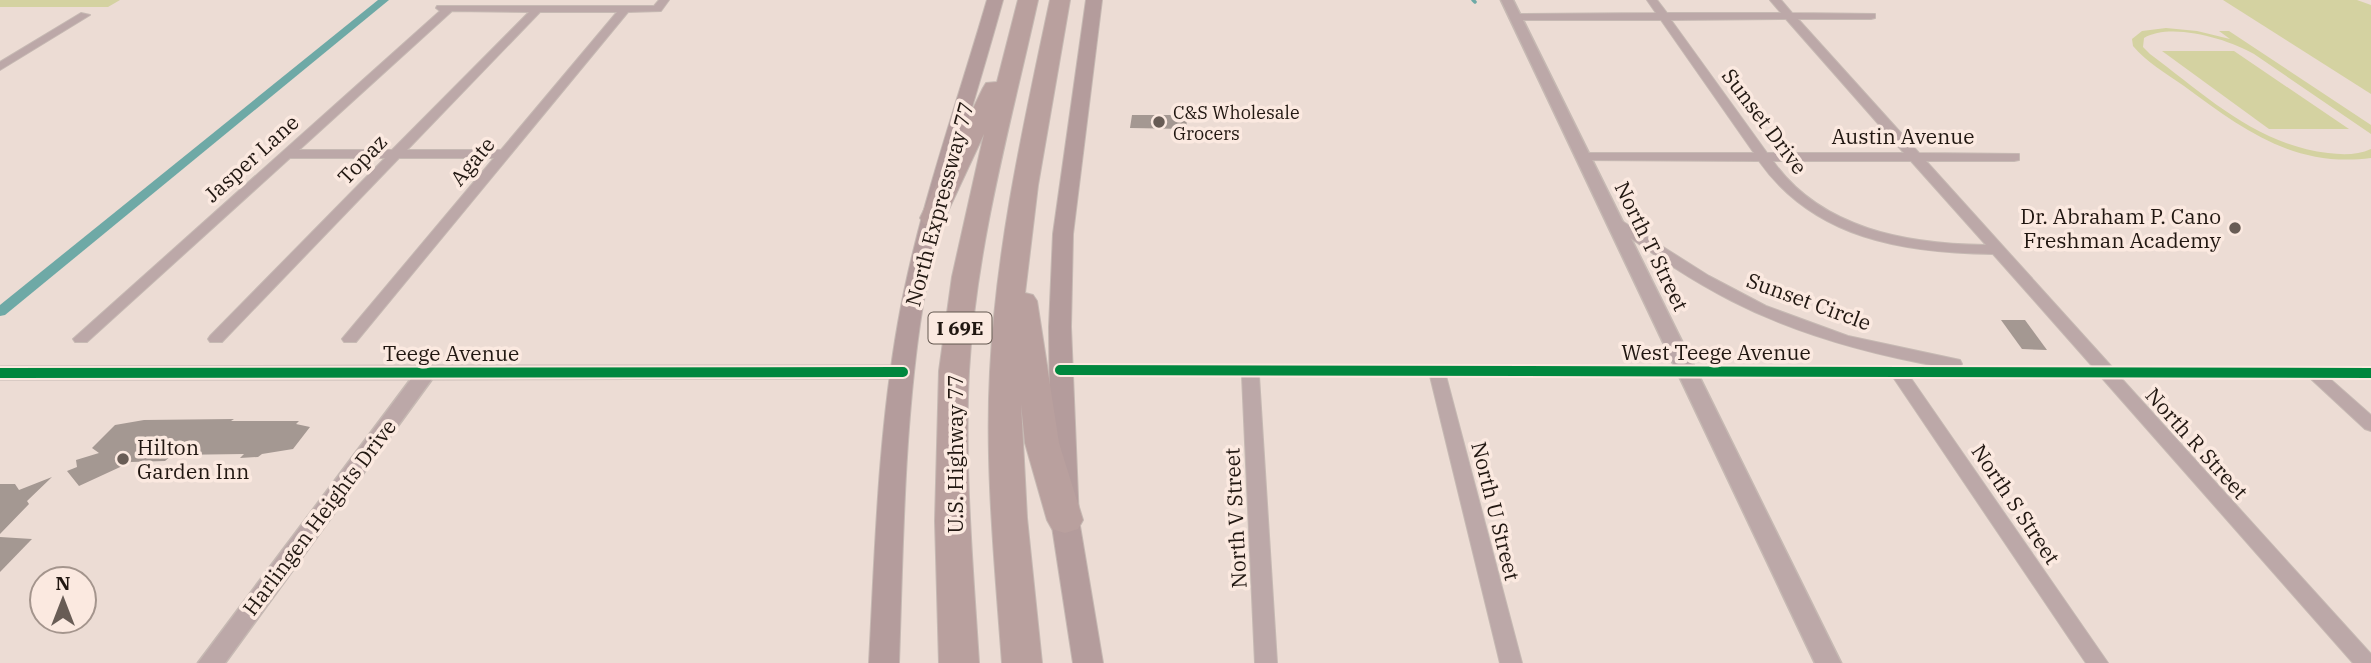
<svg xmlns="http://www.w3.org/2000/svg" width="2371" height="663" viewBox="0 0 2371 663" font-family="'IBM Plex Serif',serif">
<style>
.green{fill:#d4d2a1}
.lines{fill:none;stroke-linecap:round;stroke-linejoin:round}
.stream{stroke:#6ea9a6;stroke-width:3.5}
.canal{fill:#6ea9a6;fill-rule:evenodd}
.building{fill:#a49892}
.minor-casing{stroke:#c6b9b3;stroke-width:2}
.tertiary-casing{stroke:#c6b9b3;stroke-width:3}
.secondary-casing{stroke:#c6b9b3;stroke-width:2}
.motorway-casing{stroke:#c6b9b3;stroke-width:2}
.minor{fill:#bca8a8;fill-rule:evenodd}
.tertiary{fill:#bca8a8;fill-rule:evenodd}
.secondary{fill:#b49c9c;fill-rule:evenodd}
.motorway{fill:#b9a09e;fill-rule:evenodd}
.cycleway-casing{stroke:#fbe9e0;stroke-width:14}
.cycleway{stroke:#00873e;stroke-width:10}
.poi-dot{fill:#685c55;stroke:#fbe9e0;stroke-width:2.5}
.labels{text-anchor:middle;dominant-baseline:central;stroke-width:7;stroke-linejoin:round;paint-order:stroke}
.far-poi-label{font-size:18px;fill:#211711;stroke:#fbe9e0;text-anchor:start}
.shield{fill:#fbe9e0;stroke:#62564f;stroke-width:2}
.shield-label{font-size:19px;font-weight:bold;fill:#211711}
.street-label{font-size:21px;fill:#211711;stroke:#fbe9e0}
.poi-label{font-size:21px;fill:#211711;stroke:#fbe9e0;text-anchor:end}
</style>
<rect width="100%" height="100%" fill="#ecdcd4"/>
<g class="green">
<polygon points="0,0 120,0 108,7 0,7"/>
<polygon points="2223,0 2357,0 2371,5 2371,94"/>
<path d="M2166,28L2197,31L2230,39L2219,31H2229L2371,125V134L2254,54C2228,39 2171,22 2144,38L2143,47L2150,54C2205,95 2257,145 2328,153C2343,155 2358,155 2371,149V158C2294,168 2242,129 2184,86C2167,74 2146,62 2133,46L2132,39L2142,31Z"/>
<polygon points="2162,51 2234,51 2349,129 2269,129"/>
</g>
<g class="lines">
<polyline class="stream" points="1473,0 1475,2"/>
<polygon class="canal" points="378,0 389,0 5,315 0,316 0,305"/>
</g>
<g class="building">
<polygon points="1132,115 1186,115 1187,129 1130,128"/>
<polygon points="2001,320 2025,320 2047,350 2022,349"/>
<polygon points="234,419 231,421 299,421 296,424 310,427 293,449 262,454 258,457 240,458 244,454 172,455 165,461 131,462 79,486 67,471 77,467 76,460 99,453 92,448 115,425 144,420"/>
<polygon points="52,477 27,501 29,504 0,534 0,484 15,484 19,490"/>
<polygon points="0,537 32,539 0,572"/>
</g>
<g class="lines">
<defs>
<g id="minor">
<path d="M659,0H669L661,11L628,12L356,342H344L342,339L494,158H399L222,342H210L208,339L210,336L385,158H290L87,342H75L73,339L440,11L436,8L437,6H654ZM452,11L529,12L392,150H299ZM540,12H617L501,150H407Z"/>
<path d="M1647,0H1657L1667,13H1781L1770,0H1781L1792,13L1875,14V18L1871,19H1798L1919,153L2019,154V160L2014,161H1926L2112,367L2371,368V378H2329L2371,415V431L2365,429L2310,378H2121L2371,654V663H2353L2102,378L1910,377L2108,663H2086L1893,377L1446,376L1522,663H1500L1430,376H1259L1277,663H1255L1242,376L1060,375L1052,370L1054,366L1942,367C1869,354 1798,335 1732,301C1688,279 1649,251 1609,223L1607,220L1614,216L1709,276L1766,306L1848,336L1960,360L1962,364L1960,367H2093L1993,254C1904,253 1814,239 1759,161L1578,160L1577,157L1583,153H1754L1661,20H1515L1510,17L1515,14L1656,13ZM1786,19L1904,153H1767L1671,20ZM1773,161H1911L1986,245C1907,244 1821,229 1773,161Z"/>
<polygon points="81,13 90,15 0,70 0,62"/>
</g>
<g id="tertiary">
<polygon points="1501,0 1513,0 1841,663 1815,663"/>
<polygon points="425,366 903,366 910,368 913,372 910,376 903,378 432,379 225,663 198,663 411,379 0,379 0,367"/>
</g>
<g id="secondary">
<path d="M987,0H1003C974,106 936,215 920,324C904,436 903,550 899,663H869C875,550 878,436 898,323C917,214 956,107 987,0Z"/>
<polygon points="1086,0 1102,0 1073,234 1071,327 1079,520 1103,663 1073,663 1051,520 1049,327 1053,234"/>
</g>
<g id="motorway">
<path d="M1018,0H1038C1011,122 976,246 969,371C964,467 973,567 979,663H939L935,521L939,371L952,277L984,134L942,224L933,226L924,224L920,218L983,88L986,83L997,82Z"/>
<path d="M1050,0H1070L1038,185L1025,293L1033,295L1037,301L1059,443L1083,520L1078,529L1065,533L1052,529L1047,520L1025,443L1021,404L1027,518L1042,663H1002C995,566 985,469 990,372C996,246 1024,123 1050,0Z"/>
</g>
</defs>
<use href="#minor" class="minor-casing"/>
<use href="#tertiary" class="tertiary-casing"/>
<use href="#secondary" class="secondary-casing"/>
<use href="#motorway" class="motorway-casing"/>
<use href="#minor" class="minor"/>
<use href="#tertiary" class="tertiary"/>
<use href="#secondary" class="secondary"/>
<use href="#motorway" class="motorway"/>
<defs>
<g id="cycleway">
<polyline points="1060,370 2371,373"/>
<polyline points="0,373 903,372"/>
</g>
</defs>
<use href="#cycleway" class="cycleway-casing"/>
<use href="#cycleway" class="cycleway"/>
</g>
<g class="poi-dot">
<circle cx="1159" cy="122" r="7"/>
<circle cx="2235" cy="228" r="7"/>
<circle cx="123" cy="459" r="7"/>
</g>
<g class="labels">
<g class="far-poi-label">
<text x="1173" y="112">C&amp;S Wholesale<tspan x="1173" dy="21">Grocers</tspan></text>
</g>
<rect class="shield" x="928.5" y="312.5" width="63" height="31" rx="5"/>
<g class="shield-label">
<text x="960" y="328">I 69E</text>
</g>
<g class="street-label">
<text transform="translate(1765 121) rotate(53)">Sunset Drive</text>
<text x="1903" y="136">Austin Avenue</text>
<text transform="translate(251 158) rotate(-42)">Jasper Lane</text>
<text transform="translate(362 159) rotate(-46)">Topaz</text>
<text transform="translate(472 161) rotate(-50)">Agate</text>
<text transform="translate(939 204) rotate(-75)">North Expressway 77</text>
<text transform="translate(1652 246) rotate(64)">North T Street</text>
<text transform="translate(1809 301) rotate(20)">Sunset Circle</text>
<text x="1716" y="352">West Teege Avenue</text>
<text x="451" y="353">Teege Avenue</text>
<text transform="translate(2197 443) rotate(48)">North R Street</text>
<text transform="translate(955 454) rotate(-90)">U.S. Highway 77</text>
<text transform="translate(2016 504) rotate(56)">North S Street</text>
<text transform="translate(1496 511) rotate(76)">North U Street</text>
<text transform="translate(319 517) rotate(-53)">Harlingen Heights Drive</text>
<text transform="translate(1235 518) rotate(-93)">North V Street</text>
</g>
<g class="poi-label">
<text x="2221" y="216">Dr. Abraham P. Cano<tspan x="2221" dy="24">Freshman Academy</tspan></text>
<text x="137" y="447" text-anchor="start">Hilton<tspan x="137" dy="24">Garden Inn</tspan></text>
</g>
</g>
<g transform="translate(63 600)"><circle r="33" fill="#fbe9e0" stroke="#a4958d" stroke-width="2"/>
<path d="M0-5L12 26L0 18L-12 26Z" fill="#685c55"/>
<text y="-10" font-size="19" font-weight="bold" text-anchor="middle" fill="#211711">N</text>
</g>
</svg>
